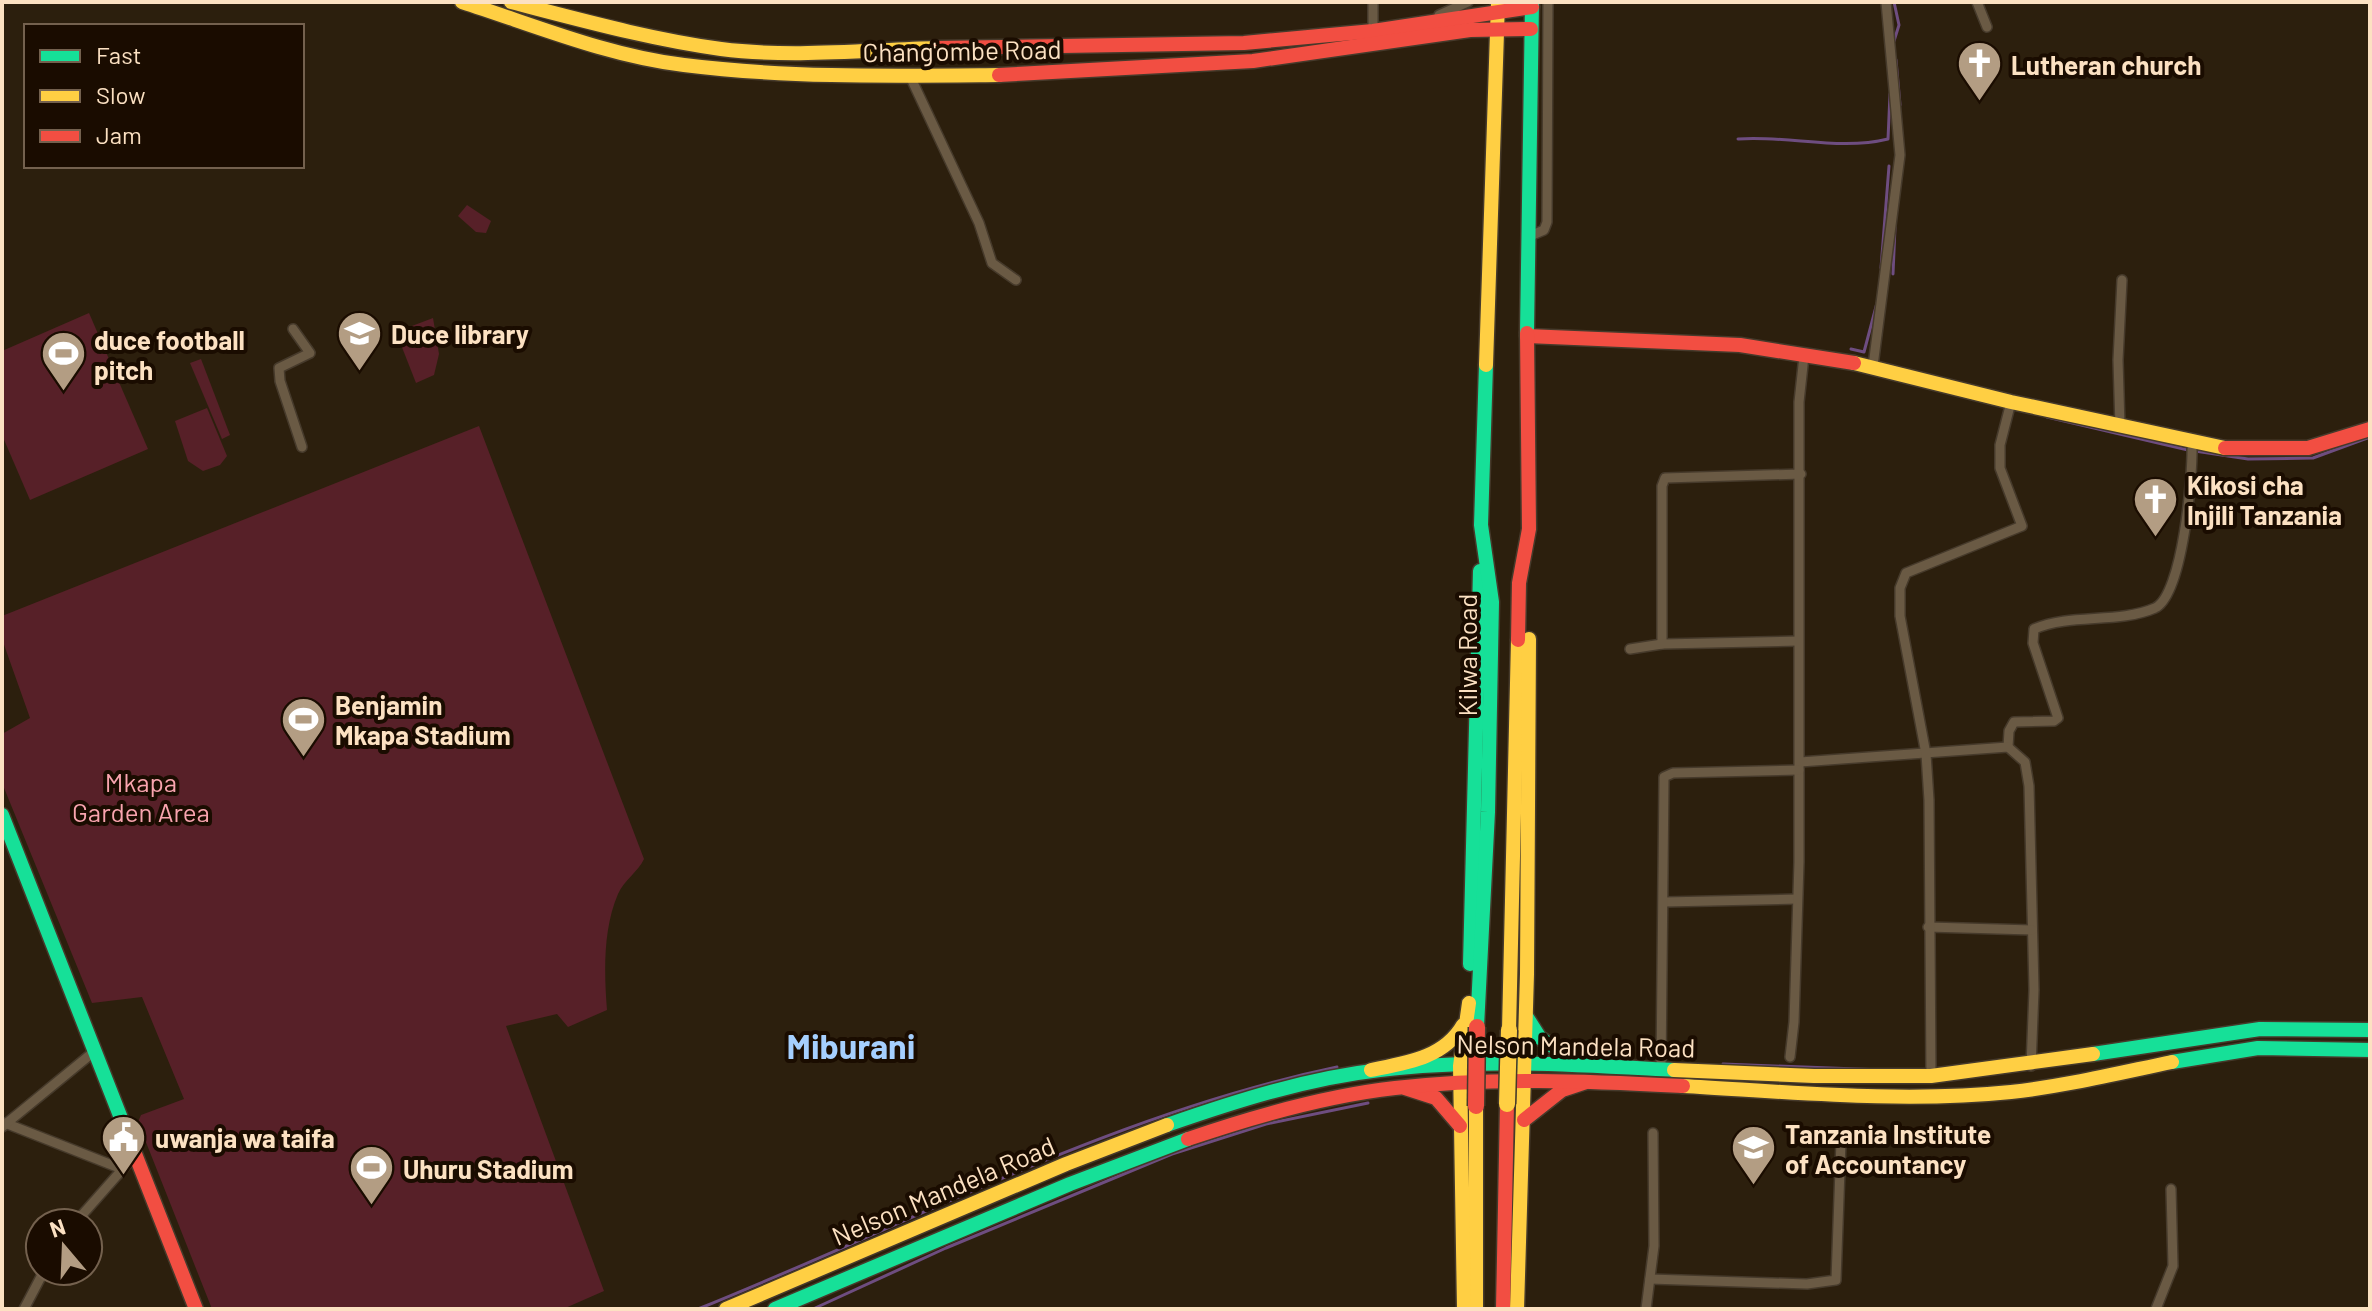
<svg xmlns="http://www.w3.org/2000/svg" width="2372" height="1311" viewBox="0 0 2372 1311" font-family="Barlow,sans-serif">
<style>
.green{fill:#572028}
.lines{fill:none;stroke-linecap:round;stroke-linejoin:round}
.stream{stroke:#6e4d80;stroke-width:3}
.street-casing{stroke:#463a2b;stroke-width:12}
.fast-casing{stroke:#463a2b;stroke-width:17}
.slow-casing{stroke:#463a2b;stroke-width:17}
.jam-casing{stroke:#463a2b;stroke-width:17}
.street{stroke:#6a5a44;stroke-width:9}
.fast{stroke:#16e098;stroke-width:14}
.slow{stroke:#ffcf43;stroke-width:14}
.jam{stroke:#f24e42;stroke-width:14}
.slow-bridge-casing{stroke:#463a2b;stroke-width:19;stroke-linecap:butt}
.jam-bridge-casing{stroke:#463a2b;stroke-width:19;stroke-linecap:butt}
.slow-bridge{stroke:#ffcf43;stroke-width:16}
.jam-bridge{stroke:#f24e42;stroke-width:16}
.labels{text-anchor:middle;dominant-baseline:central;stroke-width:8;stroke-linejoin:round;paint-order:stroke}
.street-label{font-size:26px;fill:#fce1c2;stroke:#1a0c00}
.poi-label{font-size:26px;font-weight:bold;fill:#fce1c2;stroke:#1a0c00;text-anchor:start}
.park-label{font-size:26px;fill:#f9a4ae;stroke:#1a0c00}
.district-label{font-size:34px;font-weight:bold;fill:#a5cffe;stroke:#1a0c00}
</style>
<rect width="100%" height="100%" fill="#2c1f0d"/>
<g class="green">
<polygon points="467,205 491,221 486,233 476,232 458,216"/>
<polygon points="89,313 148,449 30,500 2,435 2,351"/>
<polygon points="433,318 439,354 434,375 416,383 396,332"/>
<polygon points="201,359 230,435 222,439 190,363"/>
<polygon points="207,408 227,456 220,465 203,471 188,461 175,421"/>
<path d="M479,426L644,859C638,872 624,880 618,894C603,929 604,972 607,1010L568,1027L557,1014L506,1026L604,1291L563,1309H212L138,1122L141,1115L184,1099L142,997L92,1003L2,783V734L30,718L2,639V616Z"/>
</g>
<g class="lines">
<g class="stream">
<polyline points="1894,41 1899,25 1894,2"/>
<polyline points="1896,60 1900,105"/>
<path d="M1738,139C1788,135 1839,151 1888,139L1890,94"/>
<polyline points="1881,268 1889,166"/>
<polyline points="1893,274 1895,227"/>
<polyline points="1851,349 1864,352 1877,303"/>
<polyline points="2047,417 2188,450"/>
<polyline points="2195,451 2248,459 2313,458 2370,437"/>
<polyline points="1723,1064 1883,1070"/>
<path d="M698,1309C910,1224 1112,1114 1337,1067"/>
<polyline points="813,1309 946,1248 1172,1154 1266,1124 1368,1103"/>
</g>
<defs>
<g id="street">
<polyline points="1373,2 1373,31"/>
<polyline points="1977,2 1987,27"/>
<polyline points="1439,15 1468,2"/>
<polyline points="909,74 979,223 992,263 1016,280"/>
<polyline points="1530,236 1544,230 1547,222 1548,2"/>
<polyline points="293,329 310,353 279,368 280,381 302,447"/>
<polyline points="1873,366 1900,155 1886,2"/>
<polyline points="2120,427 2118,360 2122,280"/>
<polyline points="1662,644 1662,486 1665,478 1801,474"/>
<polyline points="1630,649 1662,644 1798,641"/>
<path d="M2008,747L2009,731L2014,722L2054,721L2058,718L2033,643L2034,629C2071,613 2118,624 2155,608C2183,595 2193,474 2192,443"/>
<polyline points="1800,762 2008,747 2025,762 2029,786 2034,990 2031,1066"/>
<polyline points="1664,902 1797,899"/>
<polyline points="1928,927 2032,930"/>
<polyline points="1790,1057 1794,1022 1799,862 1799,402 1804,356"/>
<polyline points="1661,1069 1664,777 1673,773 1799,770"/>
<polyline points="1931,1076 1929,800 1926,754 1900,616 1900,588 1906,573 2022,526 2000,468 2000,445 2011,402"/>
<polyline points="5,1123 122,1169"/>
<polyline points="2,1127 96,1050"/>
<polyline points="75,1223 135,1155"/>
<polyline points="1650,1279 1807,1284 1836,1280 1841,1141"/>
<polyline points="24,1309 44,1271"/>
<polyline points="1646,1309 1654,1246 1653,1133"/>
<polyline points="2156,1309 2173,1266 2171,1189"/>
</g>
<g id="fast">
<polyline points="1527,333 1532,2"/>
<polyline points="2,815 128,1136"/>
<polyline points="1470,964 1480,571"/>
<polyline points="1526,1016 1540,1038 1580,1064"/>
<polyline points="1477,1027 1488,812 1492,602 1481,525 1486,365"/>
<polyline points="2093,1054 2260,1029 2370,1030"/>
<polyline points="2172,1062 2258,1048 2370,1050"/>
<path d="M1167,1125C1236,1101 1308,1078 1380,1070C1477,1058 1577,1065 1674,1070"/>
<polyline points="775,1309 1070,1184 1188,1139"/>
</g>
<g id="slow">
<path d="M462,2C534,25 608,56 684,65C788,78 894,76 999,75"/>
<path d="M511,2C581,20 649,39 721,49C792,58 865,50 936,48"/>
<polyline points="1854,363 2011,402 2225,448"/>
<polyline points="1486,365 1498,2"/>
<polyline points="1509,1030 1518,640"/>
<path d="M1371,1070C1406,1063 1444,1058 1463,1025"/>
<polyline points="1674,1070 1814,1076 1931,1076 2093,1054"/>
<path d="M1683,1086C1791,1092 1903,1103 2011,1092C2066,1086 2119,1073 2172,1062"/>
<polyline points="1476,1106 1476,1309"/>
<polyline points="726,1309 1066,1164 1167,1125"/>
<polyline points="1464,1309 1460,1066 1469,1003"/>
<polyline points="1517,1309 1527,974 1529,639"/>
</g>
<g id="jam">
<polyline points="936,48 1244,43 1373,31 1532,7"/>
<polyline points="999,75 1253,61 1470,30 1531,29"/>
<polyline points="1527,336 1740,345 1854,363"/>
<polyline points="2225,448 2308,448 2370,429"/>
<polyline points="1518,640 1519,583 1529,529 1527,333"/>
<polyline points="1405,1088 1436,1098 1460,1126"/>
<polyline points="1524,1120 1562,1090 1586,1082"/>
<polyline points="128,1136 196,1309"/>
<path d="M1188,1139C1255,1116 1324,1096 1395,1088C1491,1077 1587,1081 1683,1086"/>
<polyline points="1503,1309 1507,1104"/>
</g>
</defs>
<use href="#street" class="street-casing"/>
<use href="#fast" class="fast-casing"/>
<use href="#slow" class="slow-casing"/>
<use href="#jam" class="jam-casing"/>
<use href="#street" class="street"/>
<use href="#fast" class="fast"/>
<use href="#slow" class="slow"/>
<use href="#jam" class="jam"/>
<defs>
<polyline id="slow-bridge" points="1507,1104 1509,1030"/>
<polyline id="jam-bridge" points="1476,1106 1477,1027"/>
</defs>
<use href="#slow-bridge" class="slow-bridge-casing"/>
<use href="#jam-bridge" class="jam-bridge-casing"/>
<use href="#slow-bridge" class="slow-bridge"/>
<use href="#jam-bridge" class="jam-bridge"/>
</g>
<defs>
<symbol id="church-pin" viewBox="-11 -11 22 30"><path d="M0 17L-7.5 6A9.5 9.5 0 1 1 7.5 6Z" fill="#b39d83" stroke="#1a0c00"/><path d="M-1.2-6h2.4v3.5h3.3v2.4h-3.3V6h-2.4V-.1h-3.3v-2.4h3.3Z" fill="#fff"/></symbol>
<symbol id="university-pin" viewBox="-11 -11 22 30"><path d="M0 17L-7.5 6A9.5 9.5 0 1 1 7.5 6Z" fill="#b39d83" stroke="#1a0c00"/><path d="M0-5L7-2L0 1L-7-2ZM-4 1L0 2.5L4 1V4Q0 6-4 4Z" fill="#fff"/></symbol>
<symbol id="stadium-pin" viewBox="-11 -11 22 30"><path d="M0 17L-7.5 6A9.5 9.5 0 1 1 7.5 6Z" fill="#b39d83" stroke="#1a0c00"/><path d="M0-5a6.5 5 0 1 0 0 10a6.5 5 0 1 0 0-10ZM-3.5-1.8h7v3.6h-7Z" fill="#fff"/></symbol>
<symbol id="civic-pin" viewBox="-11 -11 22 30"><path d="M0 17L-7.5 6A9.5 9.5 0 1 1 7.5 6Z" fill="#b39d83" stroke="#1a0c00"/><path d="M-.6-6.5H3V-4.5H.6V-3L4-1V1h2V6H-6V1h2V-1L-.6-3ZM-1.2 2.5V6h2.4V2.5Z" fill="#fff"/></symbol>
</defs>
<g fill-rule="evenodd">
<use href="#church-pin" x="1954" y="38" width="51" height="69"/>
<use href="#university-pin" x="334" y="308" width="51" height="69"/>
<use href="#stadium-pin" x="38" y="328" width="51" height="69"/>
<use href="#church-pin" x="2130" y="474" width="51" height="69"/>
<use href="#stadium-pin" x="278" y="694" width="51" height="69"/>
<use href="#civic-pin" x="98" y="1112" width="51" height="69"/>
<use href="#university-pin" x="1728" y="1122" width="51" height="69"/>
<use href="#stadium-pin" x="346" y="1142" width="51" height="69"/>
</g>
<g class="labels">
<g class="street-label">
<text transform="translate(962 50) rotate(-1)">Chang'ombe Road</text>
<text transform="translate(1466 655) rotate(-90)">Kilwa Road</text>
<text transform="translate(1576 1045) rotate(1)">Nelson Mandela Road</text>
<text transform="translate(943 1190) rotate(-23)">Nelson Mandela Road</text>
</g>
<g class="poi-label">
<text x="2011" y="64">Lutheran church</text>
<text x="391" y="333">Duce library</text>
<text x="94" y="339">duce football<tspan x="94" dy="30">pitch</tspan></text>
<text x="2187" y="484">Kikosi cha<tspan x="2187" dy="30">Injili Tanzania</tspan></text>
<text x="335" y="704">Benjamin<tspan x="335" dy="30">Mkapa Stadium</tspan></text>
<text x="1785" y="1133">Tanzania Institute<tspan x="1785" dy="30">of Accountancy</tspan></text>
<text x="155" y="1137">uwanja wa taifa</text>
<text x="403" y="1168">Uhuru Stadium</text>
</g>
<g class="park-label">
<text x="141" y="781">Mkapa<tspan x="141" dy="30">Garden Area</tspan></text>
</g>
<g class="district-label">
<text x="851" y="1045">Miburani</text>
</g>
</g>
<rect width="2372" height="1311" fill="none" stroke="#fce1c2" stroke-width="8"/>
<rect x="24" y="24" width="280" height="144" fill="#1a0c00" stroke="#74614e" stroke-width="2"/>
<rect x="40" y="50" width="40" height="12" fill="#16e098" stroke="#74614e" stroke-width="2"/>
<text x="96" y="64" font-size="24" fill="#fce1c2">Fast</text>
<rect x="40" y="90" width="40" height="12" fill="#ffcf43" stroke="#74614e" stroke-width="2"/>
<text x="96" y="104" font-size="24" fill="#fce1c2">Slow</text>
<rect x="40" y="130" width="40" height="12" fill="#f24e42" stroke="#74614e" stroke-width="2"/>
<text x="96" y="144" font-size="24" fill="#fce1c2">Jam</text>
<g transform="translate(64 1247) rotate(341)"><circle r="38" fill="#1a0c00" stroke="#74614e" stroke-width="2"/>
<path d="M0-6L14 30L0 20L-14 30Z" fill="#b39d83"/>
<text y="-12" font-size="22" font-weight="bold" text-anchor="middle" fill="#fce1c2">N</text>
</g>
</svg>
